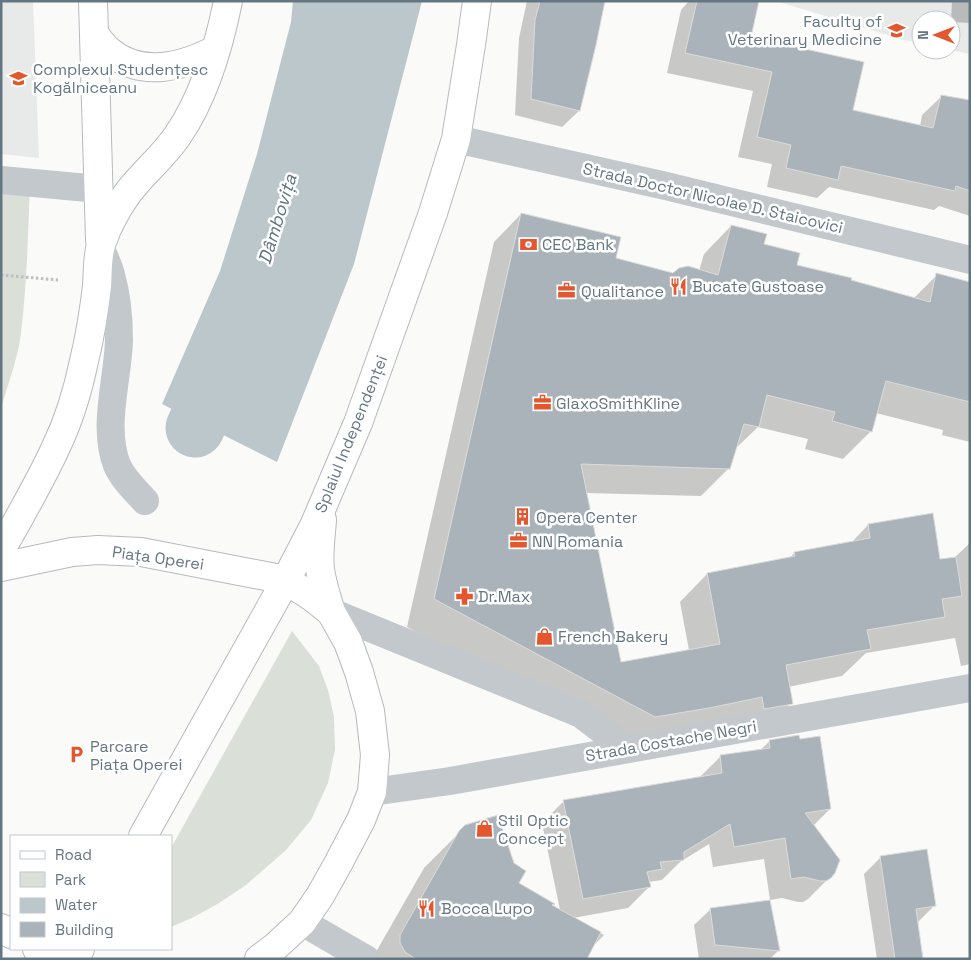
<svg xmlns="http://www.w3.org/2000/svg" width="971" height="960" viewBox="0 0 971 960" font-family="'Space Grotesk',sans-serif">
<style>
.built{fill:#e8e9e9}
.green{fill:#dadfd7}
.water{fill:#bbc7cb}
.shadow{fill:#0003}
.lines{fill:none;stroke-linecap:round;stroke-linejoin:round}
.river{stroke:#bbc7cb;stroke-width:59}
.building{fill:#aab3b9;stroke:#dcdcda}
.major-casing{stroke:#b5babe;stroke-width:30}
.path{stroke:#bbbfc2;stroke-width:3;stroke-dasharray:2.5 2.5;stroke-linecap:butt}
.minor{stroke:#c3c8cc;stroke-width:28}
.major{stroke:#fff;stroke-width:28}
.labels{text-anchor:middle;dominant-baseline:central;stroke-width:5;stroke-linejoin:round;paint-order:stroke}
.poi-label{font-size:16px;fill:#657683;stroke:#fff;text-anchor:start}
.street-label{font-size:16px;fill:#657683;stroke:#fff}
.water-label{font-size:18px;font-style:italic;fill:#60757c;stroke:#fff}
</style>
<rect width="100%" height="100%" fill="#fafaf8"/>
<g class="built">
<polygon points="1,1 33,1 39,158 1,154"/>
<polygon points="776,1 970,1 970,54 951,50 951,20 921,20 921,43 904,40"/>
</g>
<g class="green">
<path d="M1,180L30,183C28,233 27,283 21,333C18,358 8,384 1,408Z"/>
<polygon points="292,631 319,666 328,690 334,717 335,750 328,783 311,820 286,850 246,885 219,903 194,917 171,927 171,848"/>
</g>
<polygon class="water" points="293,1 422,1 354,264 277,462 162,404 220,271 257,154 291,22"/>
<g class="shadow">
<polygon points="527,1 604,1 579,111 562,127 515,115 519,38"/>
<polygon points="689,1 750,1 750,38 852,111 920,126 922,115 942,96 970,114 970,216 939,206 934,210 829,187 817,198 767,187 772,164 738,157 753,91 667,73 681,10"/>
<polygon points="952,1 970,1 970,23 951,22"/>
<polygon points="521,214 615,259 674,274 699,271 704,254 731,226 796,266 913,299 937,275 970,283 970,442 942,435 943,430 876,413 871,431 843,459 805,449 808,439 758,427 734,450 729,468 701,496 586,493 620,663 689,650 680,602 707,574 790,558 794,553 851,543 868,525 943,586 954,558 970,543 970,664 961,666 955,638 866,653 842,676 788,687 791,703 764,731 628,745 407,627 494,242"/>
<polygon points="770,741 830,809 813,826 830,877 808,899 803,902 798,902 782,898 770,900 764,859 713,867 709,844 680,862 662,880 648,882 649,887 628,908 573,918 604,935 592,947 586,959 372,959 424,868 466,826 517,884 553,904 552,906 560,910 542,823 564,801 699,778 720,757 760,750"/>
<polygon points="881,857 934,906 918,922 916,923 922,959 877,959 864,874"/>
<polygon points="769,901 778,951 770,959 699,959 694,925 711,909"/>
</g>
<g class="lines">
<polyline class="river" points="195,428 231,349"/>
</g>
<g class="building">
<polygon points="540,1 605,1 596,45 580,111 531,99 535,20"/>
<polygon points="697,1 759,1 751,37 864,62 853,110 933,128 941,95 970,100 970,191 956,186 955,191 841,166 838,180 786,168 791,145 757,137 772,72 685,53"/>
<polygon points="521,213 621,237 616,258 673,273 679,268 688,266 718,275 731,225 767,234 764,244 800,253 797,265 852,278 851,280 930,302 936,273 970,282 970,402 886,381 872,432 832,421 835,412 767,395 759,427 744,424 730,469 581,464 621,662 720,644 707,573 795,556 794,552 870,538 868,524 933,513 940,559 956,557 962,596 942,599 945,617 867,630 871,649 786,665 793,704 764,709 762,697 709,708 655,717 434,599"/>
<polygon points="799,735 800,739 820,736 831,809 805,813 840,860 835,873 831,878 826,881 820,881 804,877 791,879 785,838 734,847 730,824 684,852 684,860 660,862 662,869 647,872 651,887 583,899 563,800 722,773 720,755 770,748 769,740"/>
<polygon points="498,815 514,863 526,871 519,883 555,904 552,905 601,932 587,959 416,959 405,952 400,943 400,935 459,831 465,825"/>
<polygon points="927,849 936,906 916,909 923,959 895,959 880,856"/>
<polygon points="770,900 780,951 715,945 710,908"/>
</g>
<g class="lines">
<defs>
<g id="major">
<polyline points="93,1 100,240"/>
<path d="M94,33C98,39 103,46 109,51C141,78 182,67 215,50"/>
<path d="M322,520C321,536 318,553 320,569C322,584 327,598 331,612"/>
<path d="M1,550C20,516 40,482 56,447C69,420 78,390 84,361C90,337 94,311 97,286C98,273 97,258 101,245C102,241 105,236 106,231C114,214 123,197 136,183C150,167 166,153 178,135C204,97 219,46 228,1"/>
<polyline points="1,567 72,552 98,550 141,552 286,580 312,597 331,612 348,642 359,672 370,711 375,755 372,792 361,820 339,862 320,896 302,922 275,947 259,959"/>
<polyline points="143,836 286,580 314,526 358,423 433,213 456,139 471,45 477,1"/>
<polyline points="1,928 11,934"/>
<polyline points="37,949 54,959"/>
<polyline points="75,959 80,949"/>
</g>
</defs>
<use href="#major" class="major-casing"/>
<g class="path">
<polyline points="1,275 58,280"/>
<polyline points="1,459 2,459"/>
</g>
<g class="minor">
<polyline points="456,139 666,186 970,260"/>
<polyline points="1,180 99,189"/>
<path d="M100,247C104,256 109,266 111,275C117,296 119,318 119,340C118,379 102,427 117,465C123,479 135,490 145,501"/>
<polyline points="331,612 581,714 627,749"/>
<polyline points="372,792 450,781 970,688"/>
<polyline points="302,922 366,959"/>
</g>
<use href="#major" class="major"/>
</g>
<defs>
<symbol id="university-bare" viewBox="-9 -9 18 18"><path d="M0-5L7-2L0 1L-7-2ZM-4 1L0 2.5L4 1V4Q0 6-4 4Z" fill="#e4572e" stroke="#fff" stroke-width="2.5" paint-order="stroke"/></symbol>
<symbol id="bank-bare" viewBox="-9 -9 18 18"><path d="M-6-4H6V4H-6ZM0-2.3a2.3 2.3 0 1 0 0 4.6a2.3 2.3 0 1 0 0-4.6Z" fill="#e4572e" stroke="#fff" stroke-width="2.5" paint-order="stroke"/></symbol>
<symbol id="restaurant-bare" viewBox="-9 -9 18 18"><path d="M-5-6h1v4h1v-4h1v4h1v-4h1v5L-1.5 .5V6h-2V.5L-5-1ZM5-6V6H3V1.5H1.5Q1.5-4 5-6Z" fill="#e4572e" stroke="#fff" stroke-width="2.5" paint-order="stroke"/></symbol>
<symbol id="office-bare" viewBox="-9 -9 18 18"><path d="M-6-3h4V-5.5h4V-3h4V5H-6ZM-1-4.5V-3h2v-1.5ZM-6 0V1H6V0Z" fill="#e4572e" stroke="#fff" stroke-width="2.5" paint-order="stroke"/></symbol>
<symbol id="building-bare" viewBox="-9 -9 18 18"><path d="M-4-6H4V6H1V3H-1V6H-4ZM-2.5-4.3h1.7v1.8h-1.7ZM.8-4.3h1.7v1.8H.8ZM-2.5-1h1.7V.8h-1.7ZM.8-1h1.7V.8H.8Z" fill="#e4572e" stroke="#fff" stroke-width="2.5" paint-order="stroke"/></symbol>
<symbol id="pharmacy-bare" viewBox="-9 -9 18 18"><path d="M-2-6h4v4h4v4h-4v4h-4v-4h-4v-4h4Z" fill="#e4572e" stroke="#fff" stroke-width="2.5" paint-order="stroke"/></symbol>
<symbol id="shop-bare" viewBox="-9 -9 18 18"><path d="M-5-2.5h2.3a2.7 3.5 0 0 1 5.4 0H5L5.5 6h-11ZM-1.5-2.5h3a1.5 2.3 0 0 0-3 0Z" fill="#e4572e" stroke="#fff" stroke-width="2.5" paint-order="stroke"/></symbol>
<symbol id="parking-bare" viewBox="-9 -9 18 18"><path d="M-3.5-5.5H1a3.5 3.5 0 0 1 0 7H-1V5.5H-3.5ZM-1-3.4V-.6H.8a1.4 1.4 0 0 0 0-2.8Z" fill="#e4572e" stroke="#fff" stroke-width="2.5" paint-order="stroke"/></symbol>
</defs>
<g fill-rule="evenodd">
<use href="#university-bare" x="884" y="18" width="25" height="25"/>
<use href="#university-bare" x="6" y="66" width="25" height="25"/>
<use href="#bank-bare" x="516" y="232" width="25" height="25"/>
<use href="#restaurant-bare" x="666" y="274" width="25" height="25"/>
<use href="#office-bare" x="554" y="278" width="25" height="25"/>
<use href="#office-bare" x="530" y="390" width="25" height="25"/>
<use href="#building-bare" x="510" y="504" width="25" height="25"/>
<use href="#office-bare" x="506" y="528" width="25" height="25"/>
<use href="#pharmacy-bare" x="452" y="584" width="25" height="25"/>
<use href="#shop-bare" x="532" y="624" width="25" height="25"/>
<use href="#parking-bare" x="64" y="742" width="25" height="25"/>
<use href="#shop-bare" x="472" y="816" width="25" height="25"/>
<use href="#restaurant-bare" x="414" y="896" width="25" height="25"/>
</g>
<g class="labels">
<g class="poi-label">
<text x="882" y="21" text-anchor="end">Faculty of<tspan x="882" dy="18">Veterinary Medicine</tspan></text>
<text x="33" y="69">Complexul Studențesc<tspan x="33" dy="18">Kogălniceanu</tspan></text>
<text x="542" y="244">CEC Bank</text>
<text x="692" y="286">Bucate Gustoase</text>
<text x="581" y="291">Qualitance</text>
<text x="556" y="403">GlaxoSmithKline</text>
<text x="536" y="517">Opera Center</text>
<text x="532" y="541">NN Romania</text>
<text x="478" y="596">Dr.Max</text>
<text x="558" y="636">French Bakery</text>
<text x="90" y="746">Parcare<tspan x="90" dy="18">Piața Operei</tspan></text>
<text x="498" y="820">Stil Optic<tspan x="498" dy="18">Concept</tspan></text>
<text x="441" y="908">Bocca Lupo</text>
</g>
<g class="street-label">
<text transform="translate(713 198) rotate(13)">Strada Doctor Nicolae D. Staicovici</text>
<text transform="translate(351 434) rotate(-68)">Splaiul Independenței</text>
<text transform="translate(158 558) rotate(8)">Piața Operei</text>
<text transform="translate(671 741) rotate(-10)">Strada Costache Negri</text>
</g>
<g class="water-label">
<text transform="translate(277 219) rotate(-73)">Dâmbovița</text>
</g>
</g>
<rect width="971" height="960" fill="none" stroke="#657683" stroke-width="5"/>
<rect x="10" y="835" width="162" height="115" fill="#ffffff" stroke="#c1c8cd"/>
<rect x="20" y="851" width="25" height="8" fill="#ffffff" stroke="#c1c8cd"/>
<text x="55" y="860" font-size="15" fill="#657683">Road</text>
<rect x="20" y="872" width="25" height="15" fill="#dadfd7" stroke="#c1c8cd"/>
<text x="55" y="885" font-size="15" fill="#657683">Park</text>
<rect x="20" y="898" width="25" height="15" fill="#bbc7cb" stroke="#c1c8cd"/>
<text x="55" y="910" font-size="15" fill="#657683">Water</text>
<rect x="20" y="922" width="25" height="15" fill="#aab3b9" stroke="#c1c8cd"/>
<text x="55" y="935" font-size="15" fill="#657683">Building</text>
<g transform="translate(936 35) rotate(270)"><circle r="24" fill="#ffffff" stroke="#c1c8cd"/>
<path d="M0-4L9 19L0 12L-9 19Z" fill="#e4572e"/>
<text y="-8" font-size="14" font-weight="bold" text-anchor="middle" fill="#657683">N</text>
</g>
</svg>
